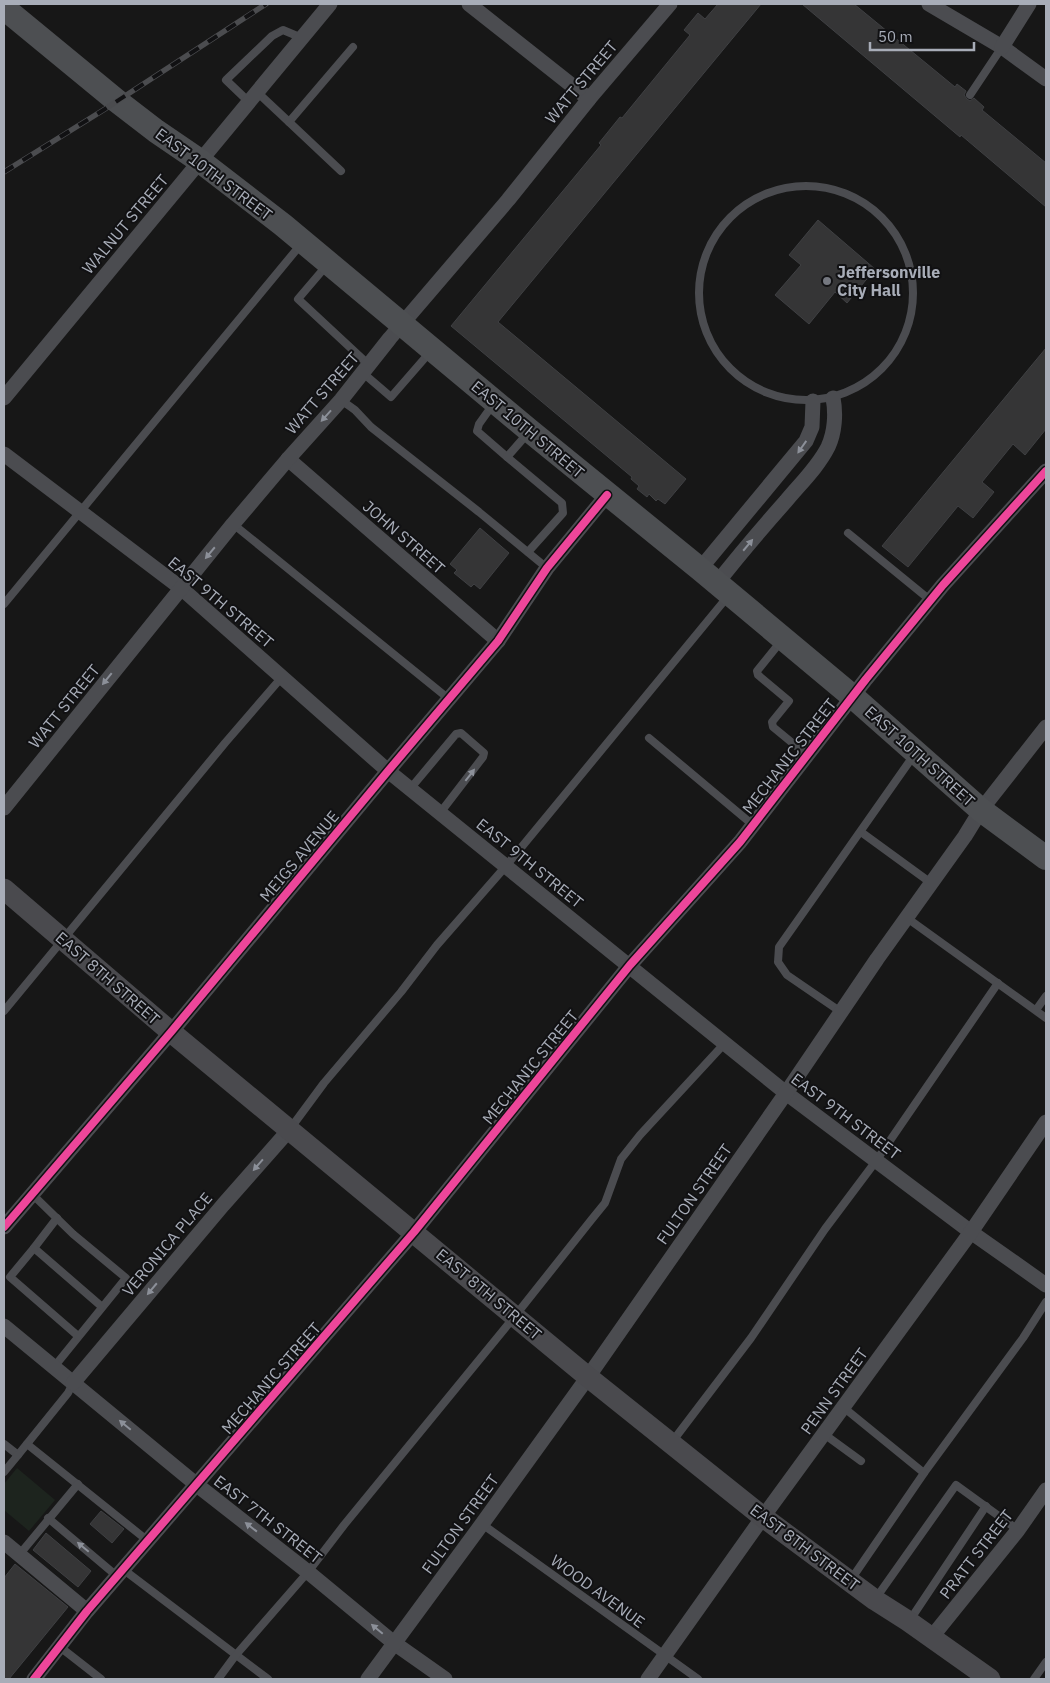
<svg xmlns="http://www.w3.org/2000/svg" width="1050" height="1683" viewBox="0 0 1050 1683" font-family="'IBM Plex Sans',sans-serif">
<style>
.green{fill:#1d241e}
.building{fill:#353536;stroke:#3f4043}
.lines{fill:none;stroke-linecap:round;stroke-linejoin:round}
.lane{stroke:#4b4c50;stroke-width:8}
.street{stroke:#4b4c50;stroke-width:15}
.secondary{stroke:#4a4a4e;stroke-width:21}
.primary{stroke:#4d4f52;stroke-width:24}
.rail-casing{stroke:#4b4c4f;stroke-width:5.5}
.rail{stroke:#111113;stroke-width:4;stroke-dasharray:11;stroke-linecap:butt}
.cycleway-casing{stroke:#111113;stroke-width:11}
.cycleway{stroke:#ed469a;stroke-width:8}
.oneway{fill:#8c9099}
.poi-dot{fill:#757880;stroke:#111113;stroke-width:2}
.labels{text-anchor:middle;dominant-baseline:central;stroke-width:4;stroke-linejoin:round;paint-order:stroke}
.street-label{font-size:16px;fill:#a8adb8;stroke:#111113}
.poi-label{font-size:16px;font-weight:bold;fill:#a8adb8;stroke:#111113;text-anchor:start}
</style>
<rect width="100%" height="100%" fill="#171717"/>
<polygon class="green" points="17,1468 55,1500 29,1531 4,1510 4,1484"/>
<g class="building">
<polygon points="718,4 761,4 498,322 686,479 665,504 658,499 656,501 649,494 647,497 637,489 639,486 631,479 632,477 451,326 601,145 599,143 620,117 622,118 690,35 684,30 698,13 705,19"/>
<polygon points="802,4 854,4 955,87 957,84 966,91 964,95 967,99 970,101 974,98 984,107 982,110 1046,163 1046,207 961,135 960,137"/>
<polygon points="818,220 875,269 847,303 835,292 809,324 775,295 801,265 789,255"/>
<polygon points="1046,348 1046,429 1025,455 1013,444 982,482 994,492 973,518 958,506 908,567 882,546"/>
<polygon points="480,528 509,553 480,589 474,584 471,587 454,573 457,570 450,564"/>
<polygon points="101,1511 124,1529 112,1543 90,1524"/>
<polygon points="46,1533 91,1571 78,1587 33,1550"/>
<polygon points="15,1564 68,1607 9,1679 4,1679 4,1578"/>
</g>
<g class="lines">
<g class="lane">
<polyline points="257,92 289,122 353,47"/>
<polyline points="970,95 1002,47"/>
<polyline points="249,102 226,80 272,36 283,30 302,38"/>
<polyline points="289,122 341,171"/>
<circle cx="806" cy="293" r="107"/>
<polyline points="327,265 298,299 369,365"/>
<polyline points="363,373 391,397 431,351"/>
<polyline points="341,400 355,410 371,427 479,512 547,568"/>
<polyline points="494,403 479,424 477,431 507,457"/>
<polyline points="233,524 449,699"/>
<polyline points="848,533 930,600"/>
<polyline points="528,552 563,513 562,503 507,457 528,433"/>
<polyline points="4,604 302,243"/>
<polyline points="782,640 757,671 758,675 789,701 772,722 773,727 807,755"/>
<polyline points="649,738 753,825"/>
<polyline points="410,789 456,734 461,733 484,753 483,757 440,813"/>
<polyline points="861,832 931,883"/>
<polyline points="907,918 1046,1018"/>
<polyline points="1036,1010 1046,996"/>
<polyline points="4,1011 225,743 282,677"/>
<polyline points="841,1012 787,975 778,962 779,947 914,755"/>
<polyline points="290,1129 324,1083 401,992 437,945 506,866 729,595"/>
<polyline points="32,1194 73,1234 126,1278 54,1367"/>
<polyline points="57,1218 34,1248 101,1306"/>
<polyline points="34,1248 10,1277 78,1336"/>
<polyline points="843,1407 924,1473 850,1581"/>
<polyline points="824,1434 861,1461"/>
<polyline points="672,1442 751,1338 825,1229 876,1161 998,983"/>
<polyline points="4,1444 18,1455 68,1393 73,1383"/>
<polyline points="27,1444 148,1541"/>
<polyline points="4,1472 18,1455"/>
<polyline points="924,1473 1023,1338 1046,1302"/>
<polyline points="48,1518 118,1577"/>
<polyline points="482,1524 698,1679"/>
<polyline points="19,1555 78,1484"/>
<polyline points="124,1570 268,1679"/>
<polyline points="876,1598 956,1485 1018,1530"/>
<polyline points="910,1620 986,1506"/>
<polyline points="60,1647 101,1679"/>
<polyline points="218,1679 235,1656 308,1572 344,1525 515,1316 592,1219 605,1203 621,1159 640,1135 725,1043"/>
<polyline points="1034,1679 1046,1662"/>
</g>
<g class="street">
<polyline points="469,4 589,99"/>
<polyline points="929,4 1002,47 1046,79"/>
<polyline points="1002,47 1029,4"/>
<polyline points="4,398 330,4"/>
<polyline points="4,454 181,588 388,771 786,1093 971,1232 1046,1285"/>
<polyline points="288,459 498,641"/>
<polyline points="700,569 806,441 812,427 813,401"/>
<path d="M717,583C739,555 762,528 786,501C800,484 818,467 828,447C835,432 836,413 833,398"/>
<polyline points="4,808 233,524 288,459 341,400 390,338 508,200 589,99 670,4"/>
<polyline points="4,1227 171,1032 388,771 498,641 547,568 607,495"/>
<polyline points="4,1326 197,1485 308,1572 394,1643 445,1679"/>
<polyline points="73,1383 223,1205 290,1129"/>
<polyline points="4,1542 87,1611"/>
<polyline points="931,1638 1018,1530 1046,1490"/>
<polyline points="34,1679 87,1611 414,1232 630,965 740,842 866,679 943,585 1046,471"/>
<polyline points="368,1679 482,1524 588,1377 786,1093 877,959 965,836 981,810 1046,727"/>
<polyline points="648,1679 763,1517 971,1232 1046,1122"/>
</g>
<polyline class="secondary" points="4,889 171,1032 588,1377 763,1517 875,1600 908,1621 990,1679"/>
<polyline class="primary" points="4,8 117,101 156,131 200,161 283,225 530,431 700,569 852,696 981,810 1046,858"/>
<defs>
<polyline id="rail" points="4,172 105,109 266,4"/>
</defs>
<use href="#rail" class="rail-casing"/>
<use href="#rail" class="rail"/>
<defs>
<g id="cycleway">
<polyline points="4,1227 171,1032 388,771 498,641 547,568 607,495"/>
<polyline points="34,1679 87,1611 414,1232 630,965 740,842 866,679 943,585 1046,471"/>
</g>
</defs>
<use href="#cycleway" class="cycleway-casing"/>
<use href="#cycleway" class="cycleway"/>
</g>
<defs><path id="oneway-solid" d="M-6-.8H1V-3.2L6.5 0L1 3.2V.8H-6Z" transform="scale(1.25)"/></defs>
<g class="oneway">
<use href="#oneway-solid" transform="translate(326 416) rotate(132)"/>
<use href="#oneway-solid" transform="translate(802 447) rotate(125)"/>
<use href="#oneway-solid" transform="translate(748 545) rotate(-50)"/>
<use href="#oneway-solid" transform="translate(210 553) rotate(130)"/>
<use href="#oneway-solid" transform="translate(107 679) rotate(129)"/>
<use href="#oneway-solid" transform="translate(470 775) rotate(-52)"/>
<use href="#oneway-solid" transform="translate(258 1165) rotate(131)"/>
<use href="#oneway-solid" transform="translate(152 1289) rotate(130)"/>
<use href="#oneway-solid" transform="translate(125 1425) rotate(-140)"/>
<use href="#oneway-solid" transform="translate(251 1527) rotate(-142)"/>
<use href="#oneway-solid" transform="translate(83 1547) rotate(-140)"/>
<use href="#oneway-solid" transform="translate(377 1629) rotate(-140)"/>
</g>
<circle class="poi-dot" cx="827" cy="281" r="5"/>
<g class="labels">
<g class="street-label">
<text transform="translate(581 82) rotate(-50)">WATT STREET</text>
<text transform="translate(214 174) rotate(37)">EAST 10TH STREET</text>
<text transform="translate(125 224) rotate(-50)">WALNUT STREET</text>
<text transform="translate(322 393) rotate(-49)">WATT STREET</text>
<text transform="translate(528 429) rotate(40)">EAST 10TH STREET</text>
<text transform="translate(404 537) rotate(41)">JOHN STREET</text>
<text transform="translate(221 602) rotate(40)">EAST 9TH STREET</text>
<text transform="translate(64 706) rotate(-51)">WATT STREET</text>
<text transform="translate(789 756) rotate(-52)">MECHANIC STREET</text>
<text transform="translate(920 756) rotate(42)">EAST 10TH STREET</text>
<text transform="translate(299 856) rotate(-50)">MEIGS AVENUE</text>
<text transform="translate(530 863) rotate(39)">EAST 9TH STREET</text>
<text transform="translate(108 978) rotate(41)">EAST 8TH STREET</text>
<text transform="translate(530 1067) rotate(-51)">MECHANIC STREET</text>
<text transform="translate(846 1116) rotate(37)">EAST 9TH STREET</text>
<text transform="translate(694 1194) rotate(-55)">FULTON STREET</text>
<text transform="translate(167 1244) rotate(-50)">VERONICA PLACE</text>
<text transform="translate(489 1294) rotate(40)">EAST 8TH STREET</text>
<text transform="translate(271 1378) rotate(-49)">MECHANIC STREET</text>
<text transform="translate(834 1391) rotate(-54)">PENN STREET</text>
<text transform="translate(268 1519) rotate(38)">EAST 7TH STREET</text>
<text transform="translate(460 1524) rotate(-54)">FULTON STREET</text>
<text transform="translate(805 1547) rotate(37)">EAST 8TH STREET</text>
<text transform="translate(976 1554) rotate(-52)">PRATT STREET</text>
<text transform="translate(598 1591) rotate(36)">WOOD AVENUE</text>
</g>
<g class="poi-label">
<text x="837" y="272">Jeffersonville<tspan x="837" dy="18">City Hall</tspan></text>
</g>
</g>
<rect width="1050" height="1683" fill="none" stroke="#a8adb8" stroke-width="10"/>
<path d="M870 42v8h104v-8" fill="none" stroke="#a8adb8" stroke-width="2.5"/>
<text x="878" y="42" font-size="15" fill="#a8adb8" stroke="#111113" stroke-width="4" paint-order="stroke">50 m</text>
</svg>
